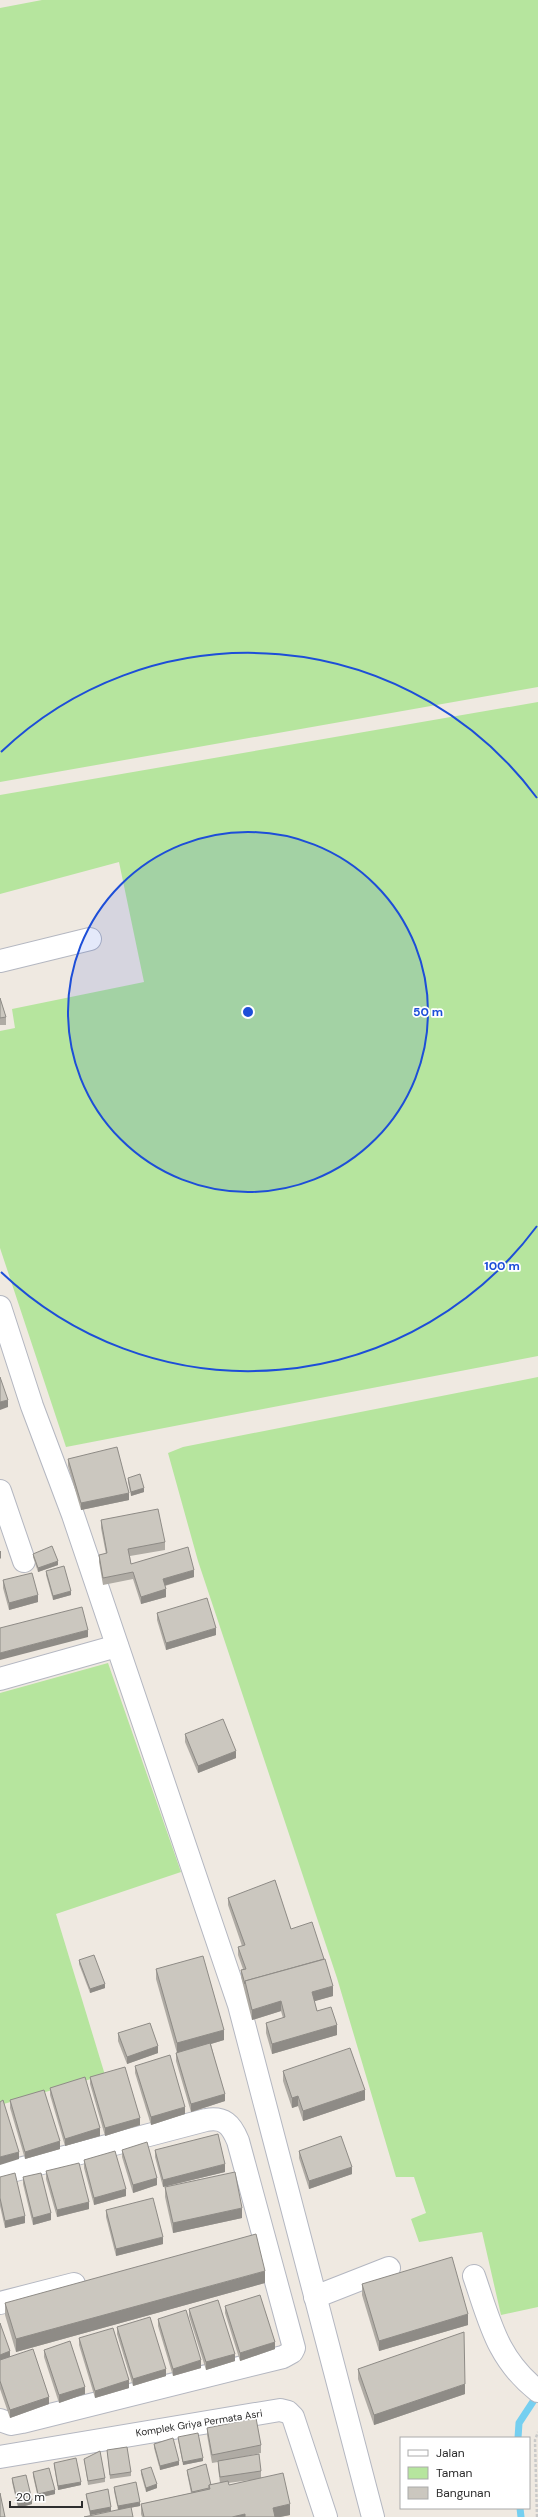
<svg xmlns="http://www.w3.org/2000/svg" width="538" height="2517" viewBox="0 0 538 2517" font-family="'DM Sans',sans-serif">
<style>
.green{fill:#b6e59e}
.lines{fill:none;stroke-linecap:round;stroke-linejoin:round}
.stream{stroke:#75cff0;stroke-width:7}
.minor-casing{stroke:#b4b7c1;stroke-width:24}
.path{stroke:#c9c9c9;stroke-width:2.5;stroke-dasharray:3 2;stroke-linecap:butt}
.minor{stroke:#fff;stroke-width:22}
.wall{fill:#afaba4;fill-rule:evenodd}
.shaded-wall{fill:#8e8b86}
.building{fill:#cbc7bf;stroke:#8e8b86}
.ring{fill:none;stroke:#1d4ed8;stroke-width:2}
.labels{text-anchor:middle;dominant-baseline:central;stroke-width:3.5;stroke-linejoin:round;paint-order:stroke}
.street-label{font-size:10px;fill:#2e2e2e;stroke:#fff}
.centre{fill:#1d4ed8;stroke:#fff;stroke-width:2}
.ring-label{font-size:12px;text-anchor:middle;font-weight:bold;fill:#1d4ed8;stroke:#fff;stroke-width:3.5;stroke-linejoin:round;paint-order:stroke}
</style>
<rect width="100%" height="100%" fill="#efe9e1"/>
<g class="green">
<polygon points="42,0 538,0 538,687 0,782 0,8"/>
<polygon points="538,702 538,1356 66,1447 0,1248 0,1031 15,1028 12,1009 144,982 119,862 0,894 0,795"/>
<polygon points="538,1377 538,2307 501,2315 482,2232 419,2242 411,2219 426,2213 414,2177 396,2177 337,1978 198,1561 168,1453 183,1447"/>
<polygon points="108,1663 181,1872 56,1914 105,2075 0,2105 0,1693"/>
</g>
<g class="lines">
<g class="stream">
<polyline points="518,2438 519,2423 538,2394"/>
<polyline points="520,2508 521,2517"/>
</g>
<defs>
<g id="minor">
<polyline points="0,961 90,939"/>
<polyline points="0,1307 32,1406 73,1515 239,2005 373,2517"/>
<polyline points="0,1491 24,1561"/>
<polyline points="0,1679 117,1646"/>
<path d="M0,2174L206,2120C224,2117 231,2124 238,2141L294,2348L292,2352L283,2357L22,2422L11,2424L0,2420"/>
<path d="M474,2276C490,2322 497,2359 538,2391"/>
<polyline points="315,2297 389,2268"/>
<polyline points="0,2303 74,2284"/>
<polyline points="0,2457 280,2410 288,2412 293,2417 326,2517"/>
</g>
</defs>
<use href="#minor" class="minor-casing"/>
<polyline class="path" points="537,2517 535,2440 538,2432"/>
<use href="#minor" class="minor"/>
</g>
<g class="wall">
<polygon points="0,998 6,1017 6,1025 0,1025"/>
<polygon points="68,1459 129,1500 81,1510 68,1466"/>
<polygon points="128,1478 144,1492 131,1496 128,1482"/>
<polygon points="101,1520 165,1542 165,1550 130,1556 131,1564 194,1577 165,1586 166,1597 141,1604 133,1579 103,1585 99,1562 99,1555 106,1554 101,1528"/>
<polygon points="33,1554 58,1565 38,1572 33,1557"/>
<polygon points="46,1571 71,1595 53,1600 46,1575"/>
<polygon points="3,1580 38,1602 9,1610 3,1588"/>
<polygon points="157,1613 216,1635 166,1650 157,1620"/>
<polygon points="185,1734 236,1758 198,1773 185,1742"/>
<polygon points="228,1898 291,1929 333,1996 314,2001 317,2011 337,2035 272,2054 266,2033 266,2023 283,2018 281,2011 252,2020 241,1977 241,1970 243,1969 238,1955 238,1947 242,1946 228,1905"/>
<polygon points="79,1960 105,1988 90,1993 79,1964"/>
<polygon points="156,1969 224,2040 211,2044 225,2101 191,2112 176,2061 176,2053 177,2053 156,1979"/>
<polygon points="118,2033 158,2053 127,2064 118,2041"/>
<polygon points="135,2066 185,2114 151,2125 135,2073"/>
<polygon points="283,2071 365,2100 303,2121 298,2106 292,2108 283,2081"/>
<polygon points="90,2077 140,2125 105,2136 90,2084"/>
<polygon points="50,2088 100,2136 65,2146 50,2095"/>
<polygon points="10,2100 60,2149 25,2159 10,2108"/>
<polygon points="122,2150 157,2185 133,2193 122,2157"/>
<polygon points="155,2150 225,2172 163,2187 155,2157"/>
<polygon points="299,2151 352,2174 309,2189 299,2158"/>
<polygon points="84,2160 126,2196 94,2205 84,2168"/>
<polygon points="46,2171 89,2209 57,2217 46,2179"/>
<polygon points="0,2177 25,2223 5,2228 0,2206"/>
<polygon points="23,2177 51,2220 33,2225 23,2184"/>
<polygon points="165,2187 242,2218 173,2233 165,2197"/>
<polygon points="106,2210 163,2244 116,2256 106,2217"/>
<polygon points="265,2283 16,2352 5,2315 5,2303"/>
<polygon points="362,2284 468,2325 379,2351 362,2295"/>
<polygon points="225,2306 275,2349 240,2361 225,2313"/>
<polygon points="189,2309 235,2361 206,2370 189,2316"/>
<polygon points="158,2319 201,2368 173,2376 158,2326"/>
<polygon points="0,2323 10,2357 49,2404 10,2418 0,2389"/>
<polygon points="117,2327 166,2376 133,2386 117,2334"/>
<polygon points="79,2338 129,2388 95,2398 79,2345"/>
<polygon points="44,2350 85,2394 59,2403 44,2357"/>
<polygon points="358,2369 465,2394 374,2425 358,2379"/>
<path d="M207,2428L261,2445V2453L238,2458L261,2471V2477L290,2515L280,2517H142L141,2514V2504L191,2493L187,2473V2470L211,2485L220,2483L218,2468V2462L212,2463L207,2435ZM251,2480L229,2485L228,2483Z"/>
<polygon points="178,2437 203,2461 183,2465 178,2440"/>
<polygon points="154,2444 179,2465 160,2470 154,2448"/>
<polygon points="107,2450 131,2472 131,2476 110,2479"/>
<polygon points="84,2459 105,2478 105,2482 88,2485"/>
<polygon points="54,2463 81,2485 58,2490 54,2466"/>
<polygon points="141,2470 157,2488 146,2492 141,2474"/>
<polygon points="33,2472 55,2494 38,2498 33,2476"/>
<polygon points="12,2478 32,2504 18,2508 12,2482"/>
<polygon points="114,2487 140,2506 118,2510 114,2491"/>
<polygon points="86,2494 111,2511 90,2515 86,2497"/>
</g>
<g class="shaded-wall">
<polygon points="8,1400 8,1407 0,1410 0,1402"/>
<polygon points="144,1488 144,1492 131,1496 131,1492"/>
<polygon points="129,1493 129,1500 81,1510 81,1503"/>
<polygon points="0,1551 1,1551 1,1558 0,1559"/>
<polygon points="58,1561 58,1565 38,1572 38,1568"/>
<polygon points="194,1570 194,1577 163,1586 163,1579"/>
<polygon points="166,1589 166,1597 141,1604 141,1597"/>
<polygon points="71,1591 71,1595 53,1600 53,1596"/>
<polygon points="38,1595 38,1602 9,1610 9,1603"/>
<polygon points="216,1628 216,1635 166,1650 166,1643"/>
<polygon points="88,1630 88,1637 0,1660 0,1653"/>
<polygon points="236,1751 236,1758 198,1773 198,1766"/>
<polygon points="105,1984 105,1988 90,1993 90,1989"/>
<polygon points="333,1986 333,1996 312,2002 312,1992"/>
<polygon points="281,2001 281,2011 252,2020 252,2010"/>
<polygon points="337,2025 337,2035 272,2054 272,2044"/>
<polygon points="224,2030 224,2040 177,2054 177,2043"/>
<polygon points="158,2046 158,2053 127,2064 127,2057"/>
<polygon points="365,2090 365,2100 303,2121 303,2111"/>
<polygon points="225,2094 225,2101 191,2112 191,2104"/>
<polygon points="298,2096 298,2106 292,2108 292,2098"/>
<polygon points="185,2107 185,2114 151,2125 151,2117"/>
<polygon points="140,2118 140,2125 105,2136 105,2128"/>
<polygon points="100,2128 100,2136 65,2146 65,2139"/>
<polygon points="60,2141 60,2149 25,2159 25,2152"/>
<polygon points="19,2152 19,2159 0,2165 0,2157"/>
<polygon points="225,2164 225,2172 163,2187 163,2180"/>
<polygon points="352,2167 352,2174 309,2189 309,2181"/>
<polygon points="157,2178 157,2185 133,2193 133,2185"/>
<polygon points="126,2189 126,2196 94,2205 94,2198"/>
<polygon points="89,2202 89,2209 57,2217 57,2210"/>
<polygon points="242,2208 242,2218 173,2233 173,2223"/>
<polygon points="51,2213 51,2220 33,2225 33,2218"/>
<polygon points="25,2216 25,2223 5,2228 5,2221"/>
<polygon points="163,2237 163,2244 116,2256 116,2249"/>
<polygon points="265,2271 265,2283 16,2352 16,2339"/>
<polygon points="468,2314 468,2325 379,2351 379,2341"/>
<polygon points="275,2342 275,2349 240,2361 240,2353"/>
<polygon points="10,2351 10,2359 0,2362 0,2355"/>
<polygon points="235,2354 235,2361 206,2370 206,2362"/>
<polygon points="201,2360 201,2368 173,2376 173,2369"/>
<polygon points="166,2369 166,2376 133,2386 133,2379"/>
<polygon points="129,2380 129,2388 95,2398 95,2391"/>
<polygon points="465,2384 465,2394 374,2425 374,2415"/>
<polygon points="85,2387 85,2394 59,2403 59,2395"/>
<polygon points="49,2397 49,2404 10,2418 10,2410"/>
<polygon points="203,2458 203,2461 183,2465 183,2462"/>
<polygon points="179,2461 179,2465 160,2470 160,2466"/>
<polygon points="81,2482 81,2485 58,2490 58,2486"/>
<polygon points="157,2484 157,2488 146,2492 146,2488"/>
<polygon points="55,2490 55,2494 38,2498 38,2494"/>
<polygon points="32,2500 32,2504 18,2508 18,2504"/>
<polygon points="140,2502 140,2506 118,2510 118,2506"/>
<polygon points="290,2504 290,2515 280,2517 273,2517 273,2508"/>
<polygon points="111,2507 111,2511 90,2515 90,2511"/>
<polygon points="245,2514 245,2517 232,2517"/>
</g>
<g class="building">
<polygon points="0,998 6,1017 0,1018"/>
<polygon points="0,1377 8,1400 0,1402"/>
<polygon points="117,1447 129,1493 81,1503 68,1459"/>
<polygon points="140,1474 144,1488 131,1492 128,1478"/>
<polygon points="158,1509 165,1542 128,1549 131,1564 188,1547 194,1570 163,1579 166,1589 141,1597 133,1572 103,1578 99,1555 107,1553 101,1520"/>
<polygon points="52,1546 58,1561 38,1568 33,1554"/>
<polygon points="64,1566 71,1591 53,1596 46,1571"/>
<polygon points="32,1573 38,1595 9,1603 3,1580"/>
<polygon points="207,1598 216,1628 166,1643 157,1613"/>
<polygon points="82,1607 88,1630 0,1653 0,1628"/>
<polygon points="223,1719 236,1751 198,1766 185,1734"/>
<polygon points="275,1880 291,1929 312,1922 324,1959 245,1981 245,1984 241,1970 246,1969 238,1947 245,1945 228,1898"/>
<polygon points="94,1955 105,1984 90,1989 79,1960"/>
<polygon points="203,1956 224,2030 177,2043 156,1969"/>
<polygon points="325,1959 333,1986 312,1992 317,2011 331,2007 337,2025 272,2044 266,2023 285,2017 281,2001 252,2010 245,1981"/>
<polygon points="150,2023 158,2046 127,2057 118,2033"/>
<polygon points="210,2043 225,2094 191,2104 176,2053"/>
<polygon points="350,2048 365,2090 303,2111 298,2096 292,2098 283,2071"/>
<polygon points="170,2055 185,2107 151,2117 135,2066"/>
<polygon points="125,2067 140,2118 105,2128 90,2077"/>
<polygon points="85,2077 100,2128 65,2139 50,2088"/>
<polygon points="44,2090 60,2141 25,2152 10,2100"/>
<polygon points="3,2100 19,2152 0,2157 0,2102"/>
<polygon points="218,2134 225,2164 163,2180 155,2150"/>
<polygon points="341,2136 352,2167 309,2181 299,2151"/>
<polygon points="147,2142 157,2178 133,2185 122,2150"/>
<polygon points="115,2151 126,2189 94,2198 84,2160"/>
<polygon points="79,2163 89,2202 57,2210 46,2171"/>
<polygon points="235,2172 242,2208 173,2223 165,2187"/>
<polygon points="15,2173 25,2216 5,2221 0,2198 0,2177"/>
<polygon points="41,2173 51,2213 33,2218 23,2177"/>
<polygon points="153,2198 163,2237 116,2249 106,2210"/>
<polygon points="256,2234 265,2271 16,2339 5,2303"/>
<polygon points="452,2257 468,2314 379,2341 362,2284"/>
<polygon points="260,2295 275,2342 240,2353 225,2306"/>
<polygon points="218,2300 235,2354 206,2362 189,2309"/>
<polygon points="186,2310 201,2360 173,2369 158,2319"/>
<polygon points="150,2317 166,2369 133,2379 117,2327"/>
<polygon points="0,2323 10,2351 0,2355"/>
<polygon points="113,2328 129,2380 95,2391 79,2338"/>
<polygon points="464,2332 465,2384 374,2415 358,2369"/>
<polygon points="70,2341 85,2387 59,2395 44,2350"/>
<polygon points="33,2349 49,2397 10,2410 0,2381 0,2360"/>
<polygon points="256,2418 261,2445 212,2455 207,2428"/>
<polygon points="198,2433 203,2458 183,2462 178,2437"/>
<polygon points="173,2438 179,2461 160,2466 154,2444"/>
<polygon points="127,2447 131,2472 110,2475 107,2450"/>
<polygon points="100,2451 105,2478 88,2481 84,2459"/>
<polygon points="259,2454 261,2471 220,2477 218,2461"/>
<polygon points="76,2458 81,2482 58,2486 54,2463"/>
<polygon points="206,2464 211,2485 209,2485 209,2488 192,2492 187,2470"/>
<polygon points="151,2467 157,2484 146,2488 141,2470"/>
<polygon points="49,2468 55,2490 38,2494 33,2472"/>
<polygon points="283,2473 290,2504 273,2508 275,2517 245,2517 245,2514 232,2517 144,2517 141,2504 210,2489 209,2485 228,2481 229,2485"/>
<polygon points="26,2475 32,2500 18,2504 12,2478"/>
<polygon points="136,2482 140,2502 118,2506 114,2487"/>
<polygon points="108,2489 111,2507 90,2511 86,2494"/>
<polygon points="0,2493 5,2517 0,2517"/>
<polygon points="131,2507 133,2517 84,2517"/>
</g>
<circle cx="248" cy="1012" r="180" fill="#1d4ed8" fill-opacity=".12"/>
<g class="ring">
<circle cx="248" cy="1012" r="180"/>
<path d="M537 1226A359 359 0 0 1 1 1272M1 752A359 359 0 0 1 537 798"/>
</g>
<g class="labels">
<g class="street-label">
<text transform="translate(199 2423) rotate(-9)">Komplek Griya Permata Asri</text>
</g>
</g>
<circle cx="248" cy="1012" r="6" class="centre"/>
<g class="ring-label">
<text x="428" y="1016">50 m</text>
<text x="502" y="1270">100 m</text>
</g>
<rect x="400" y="2437" width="130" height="72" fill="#ffffff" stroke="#ababab"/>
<rect x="408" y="2450" width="20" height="6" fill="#ffffff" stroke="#ababab"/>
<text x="436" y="2457" font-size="12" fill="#2e2e2e">Jalan</text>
<rect x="408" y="2467" width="20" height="12" fill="#b6e59e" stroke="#ababab"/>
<text x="436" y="2477" font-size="12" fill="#2e2e2e">Taman</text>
<rect x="408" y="2487" width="20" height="12" fill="#cbc7bf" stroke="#ababab"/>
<text x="436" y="2497" font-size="12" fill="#2e2e2e">Bangunan</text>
<path d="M10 2501v6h72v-6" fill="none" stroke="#2e2e2e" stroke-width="2"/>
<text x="16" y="2501" font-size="12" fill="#2e2e2e" stroke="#ffffff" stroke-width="3" paint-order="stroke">20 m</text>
</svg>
